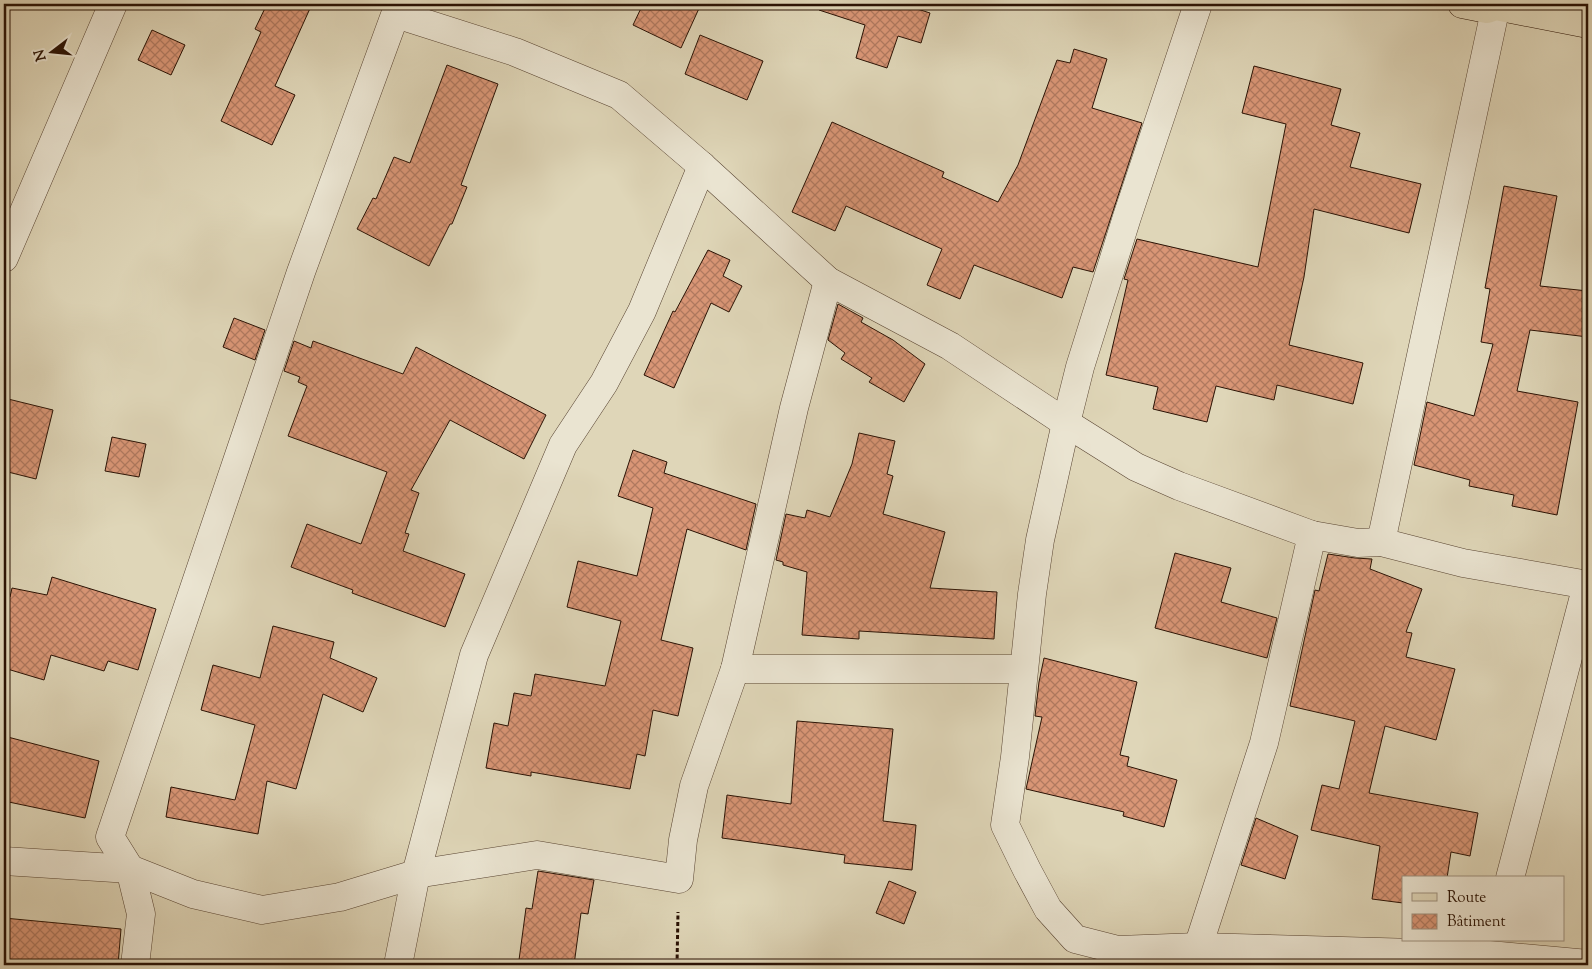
<svg xmlns="http://www.w3.org/2000/svg" width="1592" height="969" viewBox="0 0 1592 969" font-family="'Sorts Mill Goudy',serif">
<style>
.building{fill:url(#building-cross-hatch);stroke:#2a1204}
.lines{fill:none;stroke-linecap:round;stroke-linejoin:round}
.minor-casing{stroke:#574331;stroke-width:29}
.major-casing{stroke:#2a1204;stroke-width:29}
.path{stroke:#2a1204;stroke-width:3;stroke-dasharray:4 2.5;stroke-linecap:butt}
.minor{stroke:#eae4d1;stroke-width:28}
.major{stroke:#dfd6b8;stroke-width:28}
</style>
<defs>
<pattern id="building-cross-hatch" width="8" height="8" patternUnits="userSpaceOnUse" patternTransform="scale(1.25)"><rect width="8" height="8" fill="#d99676"/><path d="M0 0l8 8M0 8l8-8" fill="none" stroke="#b0795f"/></pattern>
</defs>
<rect width="100%" height="100%" fill="#dfd6b8"/>
<filter id="stains"><feTurbulence type="fractalNoise" baseFrequency=".004" numOctaves="4"/><feColorMatrix values="0 0 0 0 .2 0 0 0 0 .09 0 0 0 0 .02 0 0 0 .5 -.17"/></filter>
<radialGradient id="worn" r=".72"><stop offset=".6" stop-color="#630" stop-opacity="0"/><stop offset="1" stop-color="#630" stop-opacity=".3"/></radialGradient>
<g class="building">
<polygon points="267,4 312,4 275,86 295,95 272,145 221,121 261,32 255,29"/>
<polygon points="643,4 701,4 681,48 633,25"/>
<polygon points="820,4 909,4 908,6 930,13 921,43 898,36 887,68 856,58 865,25 819,10"/>
<polygon points="152,30 185,45 171,75 138,60"/>
<polygon points="700,35 763,61 747,100 685,74"/>
<polygon points="1074,49 1107,59 1092,108 1142,123 1093,272 1073,267 1062,298 974,265 960,299 927,285 942,249 846,206 835,231 792,212 832,122 944,172 942,177 998,202 1018,165 1057,60 1070,63"/>
<polygon points="447,65 498,84 461,185 467,187 452,224 450,224 429,266 357,229 373,198 376,199 394,157 410,163"/>
<polygon points="1254,66 1341,89 1331,125 1360,133 1350,167 1421,184 1409,233 1314,209 1304,277 1289,345 1363,363 1353,404 1277,385 1274,400 1216,386 1207,422 1153,409 1158,387 1106,375 1128,280 1124,279 1137,239 1258,267 1286,124 1242,113"/>
<polygon points="1504,186 1557,196 1540,286 1588,291 1588,337 1530,330 1517,391 1578,402 1557,515 1512,506 1514,495 1469,486 1470,480 1414,465 1427,402 1474,416 1493,344 1481,342 1490,289 1485,288"/>
<polygon points="708,250 730,260 723,276 742,286 729,312 711,303 674,388 644,375 673,311 675,312"/>
<polygon points="838,304 863,318 861,322 893,340 925,364 904,402 869,382 872,378 841,359 845,353 828,340"/>
<polygon points="234,318 265,330 255,360 223,347"/>
<polygon points="294,341 311,348 313,341 403,374 416,347 546,415 524,459 450,420 411,490 419,493 405,533 409,534 403,551 465,574 445,627 352,593 353,590 291,567 307,524 361,544 387,472 288,436 307,386 298,382 300,377 284,371"/>
<polygon points="4,398 53,410 36,479 4,471"/>
<polygon points="859,433 895,441 887,474 893,476 883,514 945,532 930,588 997,592 994,639 859,631 859,639 802,635 807,572 783,565 783,562 776,560 786,514 805,518 807,510 830,517 852,464"/>
<polygon points="112,437 146,444 139,477 105,471"/>
<polygon points="633,450 667,462 664,473 756,504 746,550 687,529 661,640 693,648 678,716 653,710 645,756 637,754 630,789 531,772 531,776 486,768 494,723 508,726 514,693 531,696 535,674 605,686 621,621 567,607 578,561 637,576 653,508 618,496"/>
<polygon points="1175,553 1231,568 1221,602 1277,618 1267,658 1155,628"/>
<polygon points="1328,554 1355,558 1372,559 1370,569 1422,589 1406,632 1412,633 1406,657 1455,669 1436,740 1385,726 1369,793 1478,813 1470,856 1451,852 1447,878 1403,878 1403,903 1372,899 1380,846 1311,830 1322,785 1339,789 1355,721 1290,706 1315,590 1319,591"/>
<polygon points="52,577 156,609 138,670 108,661 104,671 51,655 44,680 4,668 4,596 10,597 12,588 47,595"/>
<polygon points="273,626 334,642 330,658 377,678 363,712 323,694 296,789 267,781 258,834 166,817 171,787 235,800 255,725 201,710 213,665 260,678"/>
<polygon points="1044,658 1137,682 1120,755 1129,757 1127,766 1177,780 1164,827 1123,816 1124,812 1026,789 1042,717 1035,716 1039,682"/>
<polygon points="797,721 893,729 883,821 916,825 912,870 844,863 845,855 722,838 727,795 791,804"/>
<polygon points="4,736 99,761 85,818 4,801"/>
<polygon points="1256,818 1298,836 1285,879 1241,865"/>
<polygon points="538,871 594,880 588,914 581,913 574,965 555,965 519,960 526,908 532,909"/>
<polygon points="889,881 916,892 904,924 876,913"/>
<polygon points="4,918 121,929 118,965 4,965"/>
</g>
<g class="lines">
<defs>
<g id="minor">
<polyline points="1198,4 1127,217 1080,367 1066,423 1040,540 1032,594 1015,757 1005,825 1027,870 1048,909 1075,939 1118,950 1198,947 1489,955 1588,964"/>
<polyline points="396,14 515,52 619,95 702,166 828,281 950,346 1066,423 1136,467 1179,486 1312,535 1358,543 1381,542 1463,563 1588,585"/>
<polyline points="4,258 113,4"/>
<polyline points="1381,542 1496,6"/>
<polyline points="735,669 1023,669"/>
<polyline points="4,861 130,869 193,894 262,910 340,897 416,874 537,855 679,879 683,840 694,786 735,669 794,408 828,281"/>
<polyline points="1510,878 1587,585"/>
<polyline points="1198,947 1264,743 1312,535"/>
<polyline points="135,965 141,914 130,869 110,837 301,272 399,4"/>
<polyline points="398,965 416,874 474,655 563,445 604,383 642,311 702,166"/>
</g>
<polyline id="major" points="1462,4 1487,9 1496,6 1588,24"/>
</defs>
<use href="#minor" class="minor-casing"/>
<use href="#major" class="major-casing"/>
<polyline class="path" points="677,965 678,912"/>
<use href="#minor" class="minor"/>
<use href="#major" class="major"/>
</g>
<rect width="1592" height="969" fill="none" stroke="#dfd6b8" stroke-width="20"/>
<rect x="5" y="5" width="1582" height="959" fill="none" stroke="#2a1204" stroke-width="2.5"/>
<rect x="10" y="10" width="1572" height="949" fill="none" stroke="#2a1204"/>
<rect x="1402" y="876" width="162" height="65" fill="#eae4d1" stroke="#9d907f"/>
<rect x="1412" y="893" width="25" height="8" fill="#dfd6b8" stroke="#9d907f"/>
<text x="1447" y="902" font-size="15" fill="#2a1204">Route</text>
<rect x="1412" y="914" width="25" height="15" fill="url(#building-cross-hatch)" stroke="#9d907f"/>
<text x="1447" y="926" font-size="15" fill="#2a1204">Bâtiment</text>
<g transform="translate(52 52) rotate(254)" stroke="#eae4d1" stroke-width="4" paint-order="stroke">
<path d="M0-4L9 19L0 12L-9 19Z" fill="#2a1204"/>
<text y="-8" font-size="14" font-weight="bold" text-anchor="middle" fill="#2a1204">N</text>
</g>
<rect width="100%" height="100%" filter="url(#stains)"/>
<rect width="100%" height="100%" fill="url(#worn)"/>
</svg>
